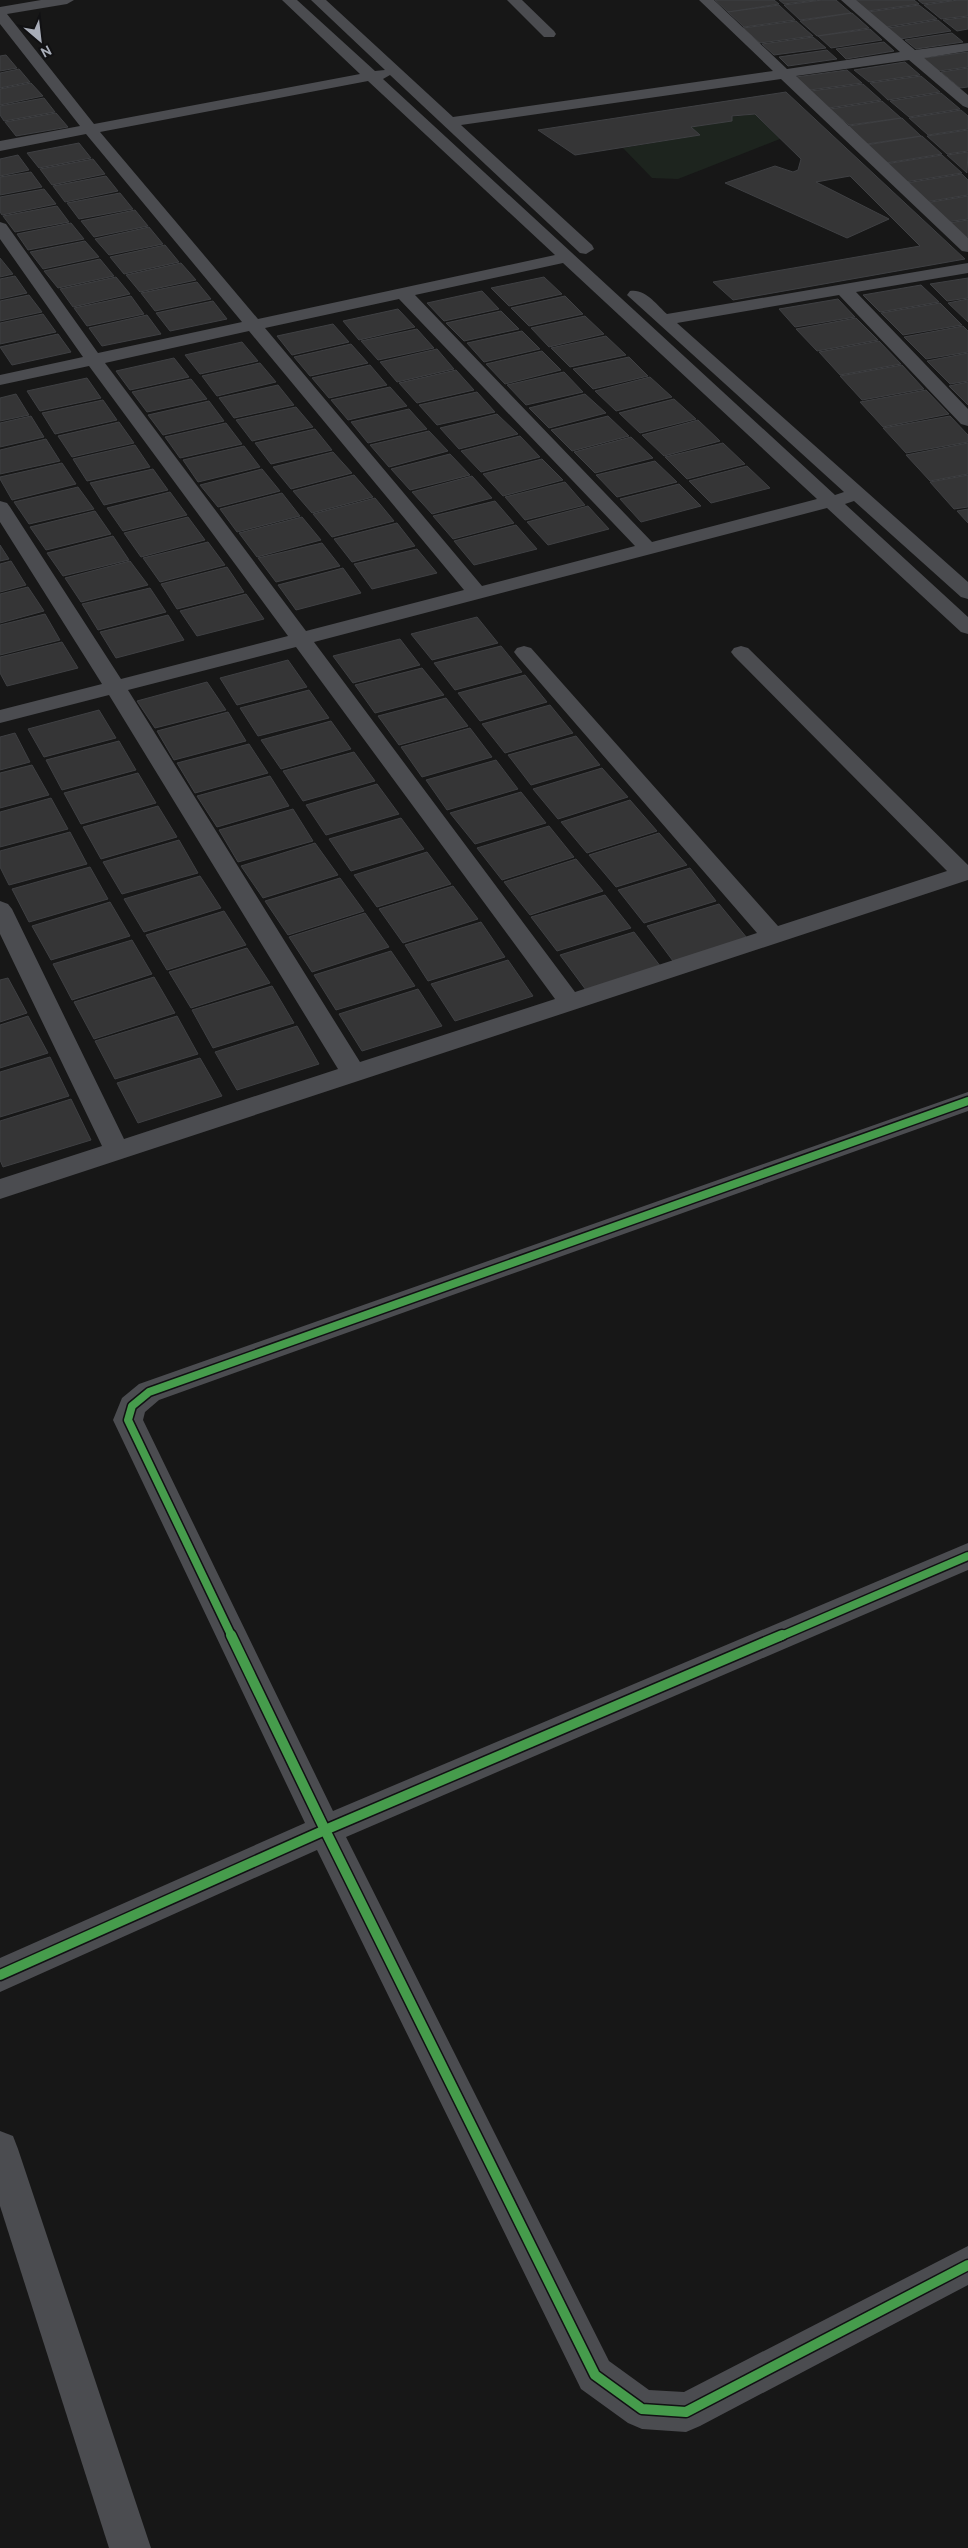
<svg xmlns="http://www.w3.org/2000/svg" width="968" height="2548" viewBox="0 0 968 2548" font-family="Overpass,sans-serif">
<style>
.green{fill:#1d241e}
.building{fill:#353536;stroke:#3f4043}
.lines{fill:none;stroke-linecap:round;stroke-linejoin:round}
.minor{fill:#4b4c50;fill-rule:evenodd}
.cycleway-far1-casing{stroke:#111113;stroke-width:11}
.cycleway-casing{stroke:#111113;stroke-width:13}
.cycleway-far1{stroke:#469c4c;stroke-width:8}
.cycleway{stroke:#469c4c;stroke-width:10}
</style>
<rect width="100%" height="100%" fill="#171717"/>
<polygon class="green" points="755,114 780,139 678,179 652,178 623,148 700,135 691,127 732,121 732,117"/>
<g class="building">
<polygon points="715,0 774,0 779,4 728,12"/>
<polygon points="779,0 816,0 784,4"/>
<polygon points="822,0 836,0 851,13 800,20 784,5"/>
<polygon points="855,0 914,0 919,4 868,11"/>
<polygon points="918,0 952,0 923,4"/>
<polygon points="958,0 968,0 968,16 941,19 924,5"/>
<polygon points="779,5 795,20 744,27 728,12"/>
<polygon points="919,5 937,19 886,27 868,12"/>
<polygon points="852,13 869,28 817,36 800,21"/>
<polygon points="968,17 968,29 957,31 943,20"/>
<polygon points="938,20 951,31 900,39 888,28"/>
<polygon points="796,21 813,36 760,43 743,28"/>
<polygon points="870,29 882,40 831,48 818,36"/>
<polygon points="952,33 963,42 916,49 905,40"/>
<polygon points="813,37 826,48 774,55 762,44"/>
<polygon points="884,42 894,51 846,59 836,49"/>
<polygon points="827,50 837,59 788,66 779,57"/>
<polygon points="968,52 968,67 939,71 924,58"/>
<polygon points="6,55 17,68 0,71 0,56"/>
<polygon points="905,62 920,75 869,82 854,70"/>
<polygon points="968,68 968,87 960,88 941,72"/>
<polygon points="19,69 30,82 0,88 0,73"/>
<polygon points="847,70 862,83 810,90 796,77"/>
<polygon points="921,76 940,92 888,100 870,83"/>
<polygon points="31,83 43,96 0,105 0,89"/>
<polygon points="863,84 881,100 829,108 811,91"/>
<polygon points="786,92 965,259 733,300 713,282 920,246 850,176 816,182 889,219 847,238 725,183 775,166 793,172 798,170 801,159 755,114 732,116 732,121 691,127 700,135 575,155 538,130"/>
<polygon points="941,93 960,109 909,117 890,101"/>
<polygon points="44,98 55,112 4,121 0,115 0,106"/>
<polygon points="882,101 901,118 849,125 830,109"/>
<polygon points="961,110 968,116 968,129 928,135 909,118"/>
<polygon points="56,113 68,127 16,136 5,122"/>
<polygon points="902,118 921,136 867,144 849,126"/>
<polygon points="968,130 968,151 947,154 927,136"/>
<polygon points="922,136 942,154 886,163 866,145"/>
<polygon points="79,143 91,158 39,168 27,153"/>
<polygon points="968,152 967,173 947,155"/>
<polygon points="18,155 29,170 0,176 0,159"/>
<polygon points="942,155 962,173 905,182 885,164"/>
<polygon points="93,159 105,174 52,185 40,169"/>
<polygon points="31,172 42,187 0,195 0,177"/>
<polygon points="962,174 968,180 968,195 925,202 906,183"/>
<polygon points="106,176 118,191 65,202 53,186"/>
<polygon points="44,189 56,204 2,215 0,212 0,197"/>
<polygon points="120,193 133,209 79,219 67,203"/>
<polygon points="968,196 968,219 946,222 925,203"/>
<polygon points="57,206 69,222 15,232 3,216"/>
<polygon points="135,210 148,226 94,237 81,221"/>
<polygon points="968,220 968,237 963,238 948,223"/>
<polygon points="71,223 84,239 28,250 17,234"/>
<polygon points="149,227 163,244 109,255 95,239"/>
<polygon points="85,241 99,257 43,269 30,252"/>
<polygon points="165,245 179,262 124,274 110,257"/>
<polygon points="0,258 13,274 0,277"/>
<polygon points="100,259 114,276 58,288 44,271"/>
<polygon points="181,263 196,280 140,292 126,275"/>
<polygon points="15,276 27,293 0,299 0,279"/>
<polygon points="116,277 130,294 73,307 60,289"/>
<polygon points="544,277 562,294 509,306 491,288"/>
<polygon points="968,278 968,298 947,301 930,284"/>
<polygon points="197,282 211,299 155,311 141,293"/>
<polygon points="921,285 939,302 880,312 863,295"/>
<polygon points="482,291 499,309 444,321 427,303"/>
<polygon points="29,295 42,312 0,321 0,301"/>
<polygon points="131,296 144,314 87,326 74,308"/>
<polygon points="565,296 583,314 529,326 511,308"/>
<polygon points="838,299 855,317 795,327 779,309"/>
<polygon points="968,299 968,322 948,303"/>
<polygon points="213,301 227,319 170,331 156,313"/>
<polygon points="940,303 962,325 903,335 881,313"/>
<polygon points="398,309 415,327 359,340 343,321"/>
<polygon points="501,311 519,329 464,341 446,323"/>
<polygon points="43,314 56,332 0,344 0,323"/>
<polygon points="147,315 161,334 102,346 89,328"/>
<polygon points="585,316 604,334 549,347 531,328"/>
<polygon points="856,318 878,340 817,351 796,329"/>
<polygon points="333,324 349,342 292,355 277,336"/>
<polygon points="963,326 968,331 968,352 926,359 904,337"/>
<polygon points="417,329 434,348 378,360 361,341"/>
<polygon points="522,331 540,349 484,362 467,343"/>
<polygon points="58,334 71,352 12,365 0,347"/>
<polygon points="606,336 626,355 570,367 551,348"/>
<polygon points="879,341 901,364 840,375 819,352"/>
<polygon points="242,342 258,361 200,374 185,355"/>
<polygon points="351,344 368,363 310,376 294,357"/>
<polygon points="437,349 454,369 397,382 380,362"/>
<polygon points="542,351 561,370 505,384 486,364"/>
<polygon points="968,353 968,381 950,384 927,361"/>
<polygon points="629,357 648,376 593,389 573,369"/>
<polygon points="174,358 189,377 130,390 116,371"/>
<polygon points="260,363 276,382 217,396 202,376"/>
<polygon points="370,365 387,385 329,398 312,378"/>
<polygon points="902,365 924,389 862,400 840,376"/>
<polygon points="456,370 474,390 417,403 399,383"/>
<polygon points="564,372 583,392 526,405 507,385"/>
<polygon points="650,377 672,397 616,411 595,391"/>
<polygon points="87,378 101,398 40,411 27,391"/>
<polygon points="191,379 207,399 147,412 132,392"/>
<polygon points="968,382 968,405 949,386"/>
<polygon points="278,385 294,405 234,418 219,398"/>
<polygon points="390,387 407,406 348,420 331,400"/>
<polygon points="926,390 949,414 883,427 860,402"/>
<polygon points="477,392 495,412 437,425 419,405"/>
<polygon points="16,394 29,415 0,421 0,398"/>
<polygon points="585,394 606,413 549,428 529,408"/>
<polygon points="674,399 696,419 640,433 619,413"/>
<polygon points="103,400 117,420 55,434 42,413"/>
<polygon points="209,401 224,421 163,435 148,415"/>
<polygon points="296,407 313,427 252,441 236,420"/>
<polygon points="409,409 427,429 368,443 351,422"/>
<polygon points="497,414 518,434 459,449 440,428"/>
<polygon points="31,416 44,437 0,447 0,423"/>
<polygon points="608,416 629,436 572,451 551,430"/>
<polygon points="950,416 968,435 968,442 906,453 883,428"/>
<polygon points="698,420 720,441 664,456 642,435"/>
<polygon points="119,422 134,443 72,457 58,436"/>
<polygon points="226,423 242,444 180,458 165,437"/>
<polygon points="315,429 332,450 271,464 255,443"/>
<polygon points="429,431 448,451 389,467 370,445"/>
<polygon points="520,436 540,457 481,472 461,451"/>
<polygon points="631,437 653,458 595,473 574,452"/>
<polygon points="46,439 60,461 0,474 0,450"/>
<polygon points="723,443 745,464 687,479 665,457"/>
<polygon points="968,443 968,474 930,481 906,455"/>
<polygon points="135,445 150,467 87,481 73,459"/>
<polygon points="244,446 260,467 198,482 183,460"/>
<polygon points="333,452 352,473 291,489 273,467"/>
<polygon points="450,454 470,475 410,490 391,469"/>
<polygon points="542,459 563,480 503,496 483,474"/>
<polygon points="655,461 677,482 617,497 596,475"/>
<polygon points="62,463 76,484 12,500 0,479 0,477"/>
<polygon points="747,466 770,488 711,503 689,481"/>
<polygon points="153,469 168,490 104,505 90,483"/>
<polygon points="262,469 280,491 218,507 200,485"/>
<polygon points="354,475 373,497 312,513 293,491"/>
<polygon points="968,475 968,507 954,509 930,482"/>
<polygon points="472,476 492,498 432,514 412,492"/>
<polygon points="565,482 585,505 525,520 505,497"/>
<polygon points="679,484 701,506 641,522 620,499"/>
<polygon points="78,487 94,509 29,524 14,502"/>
<polygon points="170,492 187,515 123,531 107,508"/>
<polygon points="282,493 300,516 237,532 220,509"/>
<polygon points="375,498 394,521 332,537 313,514"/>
<polygon points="495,501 514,523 453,539 433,516"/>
<polygon points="588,506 609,529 548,545 527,522"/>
<polygon points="968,509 968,523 957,511"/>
<polygon points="95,511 111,534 46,550 30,527"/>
<polygon points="188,517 205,540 141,557 124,533"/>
<polygon points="302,517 321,540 257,557 239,533"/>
<polygon points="397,523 415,546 352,562 334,539"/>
<polygon points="516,525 537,549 474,565 454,541"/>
<polygon points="113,536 129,560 63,576 47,553"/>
<polygon points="208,542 225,565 160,582 143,558"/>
<polygon points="322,543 340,566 276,582 258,558"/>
<polygon points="0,545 9,559 0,561"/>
<polygon points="417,549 437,573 372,589 354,564"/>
<polygon points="11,561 26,585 0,592 0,564"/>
<polygon points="130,561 148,585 81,602 65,578"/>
<polygon points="227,567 244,592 177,609 161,584"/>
<polygon points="343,568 361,593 296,610 278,585"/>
<polygon points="28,587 44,611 0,623 0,594"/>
<polygon points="150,588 166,612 98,630 82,604"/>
<polygon points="246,594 264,619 197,636 180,611"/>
<polygon points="45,614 60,640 0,655 0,625"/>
<polygon points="168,615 184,640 116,658 100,632"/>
<polygon points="477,617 498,643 432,660 411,634"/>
<polygon points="400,639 420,665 353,683 333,656"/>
<polygon points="62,642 78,668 7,686 0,673 0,657"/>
<polygon points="501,646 522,672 455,690 434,663"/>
<polygon points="288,660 307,687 237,705 220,678"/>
<polygon points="422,668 444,695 375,713 355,685"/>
<polygon points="525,675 547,702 480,721 458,693"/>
<polygon points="207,682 226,710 155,728 137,701"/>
<polygon points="309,690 329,718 258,736 240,708"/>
<polygon points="446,698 468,726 399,745 378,716"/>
<polygon points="550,705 573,733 505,753 482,724"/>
<polygon points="99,710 116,738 44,757 28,729"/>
<polygon points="228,712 246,741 174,760 157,731"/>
<polygon points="331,721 351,749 281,769 261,740"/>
<polygon points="470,728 492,757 422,777 401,747"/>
<polygon points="15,733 30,762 0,770 0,737"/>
<polygon points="576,736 600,765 531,785 508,755"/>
<polygon points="119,741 136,770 62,790 46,760"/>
<polygon points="249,744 268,773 195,793 177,763"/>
<polygon points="354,752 375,781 303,801 283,771"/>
<polygon points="496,760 518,789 447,810 426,780"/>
<polygon points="32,765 49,795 0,808 0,773"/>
<polygon points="602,768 628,797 558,819 533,789"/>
<polygon points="138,773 156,803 81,824 64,793"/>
<polygon points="270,776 289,806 217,827 197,796"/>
<polygon points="377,784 399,814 326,835 306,805"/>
<polygon points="521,792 546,823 475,844 450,813"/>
<polygon points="51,798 68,829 0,847 0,812"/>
<polygon points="630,800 657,831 587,853 561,822"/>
<polygon points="158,806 177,837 101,859 83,827"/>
<polygon points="293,809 313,841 238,862 219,830"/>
<polygon points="401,818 424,849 351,871 329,839"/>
<polygon points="549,826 574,857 502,880 477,848"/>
<polygon points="70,832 87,864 9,885 0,867 0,851"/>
<polygon points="659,833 687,865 616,887 589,855"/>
<polygon points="179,840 198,873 122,894 103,862"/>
<polygon points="315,843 338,875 263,898 241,866"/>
<polygon points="427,852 451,884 377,907 354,875"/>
<polygon points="576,859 603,891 530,915 504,882"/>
<polygon points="90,867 108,899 29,922 12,889"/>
<polygon points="690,868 716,901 644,923 618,890"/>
<polygon points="200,876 221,908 144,932 124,899"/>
<polygon points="340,878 364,911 288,935 265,901"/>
<polygon points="453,886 478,919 403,943 379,909"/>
<polygon points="605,895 631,928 557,951 531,917"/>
<polygon points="110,902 130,936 51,960 32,926"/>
<polygon points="719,904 747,938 673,961 647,926"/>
<polygon points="224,911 246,945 167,970 146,935"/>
<polygon points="365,913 389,947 312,972 289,937"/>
<polygon points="481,922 505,957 428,981 405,945"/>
<polygon points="634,932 661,967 586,990 560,955"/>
<polygon points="132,940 152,974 72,1000 53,964"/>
<polygon points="247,948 270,983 191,1008 169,972"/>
<polygon points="391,951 415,986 336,1010 314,975"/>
<polygon points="508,960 533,996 455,1021 431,984"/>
<polygon points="154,977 175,1013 94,1039 74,1002"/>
<polygon points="8,978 27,1013 0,1022 0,980"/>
<polygon points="272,986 294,1023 213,1048 192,1010"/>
<polygon points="418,989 442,1026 362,1051 339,1014"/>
<polygon points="28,1016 48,1053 0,1068 0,1025"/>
<polygon points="177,1016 198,1054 115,1079 95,1041"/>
<polygon points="297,1026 319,1064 237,1090 215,1052"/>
<polygon points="50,1057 69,1096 0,1117 0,1072"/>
<polygon points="200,1058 222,1096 138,1123 117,1083"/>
<polygon points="71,1099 91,1140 3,1167 0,1160 0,1121"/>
</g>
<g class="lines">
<g class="minor">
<path d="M41,0H74L67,4L7,14L94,124L360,74L282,0H297L375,71L385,70L311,0H326L453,117L773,71L699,0H714L787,69L900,52L841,0H856L915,50L968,43V51L924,58L968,95V108L963,106L909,60L796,76L968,238V252L962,251L781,79L461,125L592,245L594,249L586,254L580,253L390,75L383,79L835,495L844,492L627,295L630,291C645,288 657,305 667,314L968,263V273L856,292L968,409V426L961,424L839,295L677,323L968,582V599L961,597L854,501L845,504L968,617V634L961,632L827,508L314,642L575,992L757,933L517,656L514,652L517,648L524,646L531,648L778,926L947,871L734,656L731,652L734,648L741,646L748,648L968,865V880L0,1199V1179L102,1146L0,934V901L8,904L12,909L124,1139L338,1069L109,695L0,723V710L102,684L0,522V501L7,503L10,507L121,679L288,636L89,366L0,385V375L83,357L0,239V222L6,224L98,353L242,322L86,134L0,151V141L80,126L0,24V7ZM368,81L555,255L258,319L100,132ZM563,263L817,499L652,542L415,295ZM399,299L635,546L482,586L265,328ZM249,331L464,590L306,631L105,363ZM296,647L555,999L360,1062L128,690Z"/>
<polygon points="507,0 522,0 554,31 556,34 554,37 544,37"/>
<polygon points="968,1092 968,1111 159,1400 145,1412 143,1420 333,1811 968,1543 968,1570 346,1837 609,2361 649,2390 684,2392 968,2246 968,2285 700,2426 686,2432 642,2429 628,2423 581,2389 317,1850 0,1992 0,1958 305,1823 113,1420 122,1398 139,1384"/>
<polygon points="0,2131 13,2136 18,2149 151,2548 109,2548 0,2206"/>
</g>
<defs>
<g id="cycleway-far1">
<polyline points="232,1637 128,1420 132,1406 149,1392 968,1101"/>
<polyline points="779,1637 968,1556"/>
</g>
<g id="cycleway">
<polyline points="231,1635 325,1830 595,2375 642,2409 686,2412 968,2265"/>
<polyline points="0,1975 325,1830 782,1635"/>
</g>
</defs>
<use href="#cycleway-far1" class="cycleway-far1-casing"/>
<use href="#cycleway" class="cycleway-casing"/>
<use href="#cycleway-far1" class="cycleway-far1"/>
<use href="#cycleway" class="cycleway"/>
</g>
<g transform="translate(40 40) rotate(152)" stroke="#111113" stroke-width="4" paint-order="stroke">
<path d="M0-4L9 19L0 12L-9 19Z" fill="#a8adb8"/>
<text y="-8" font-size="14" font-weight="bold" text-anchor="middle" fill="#a8adb8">N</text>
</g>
</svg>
